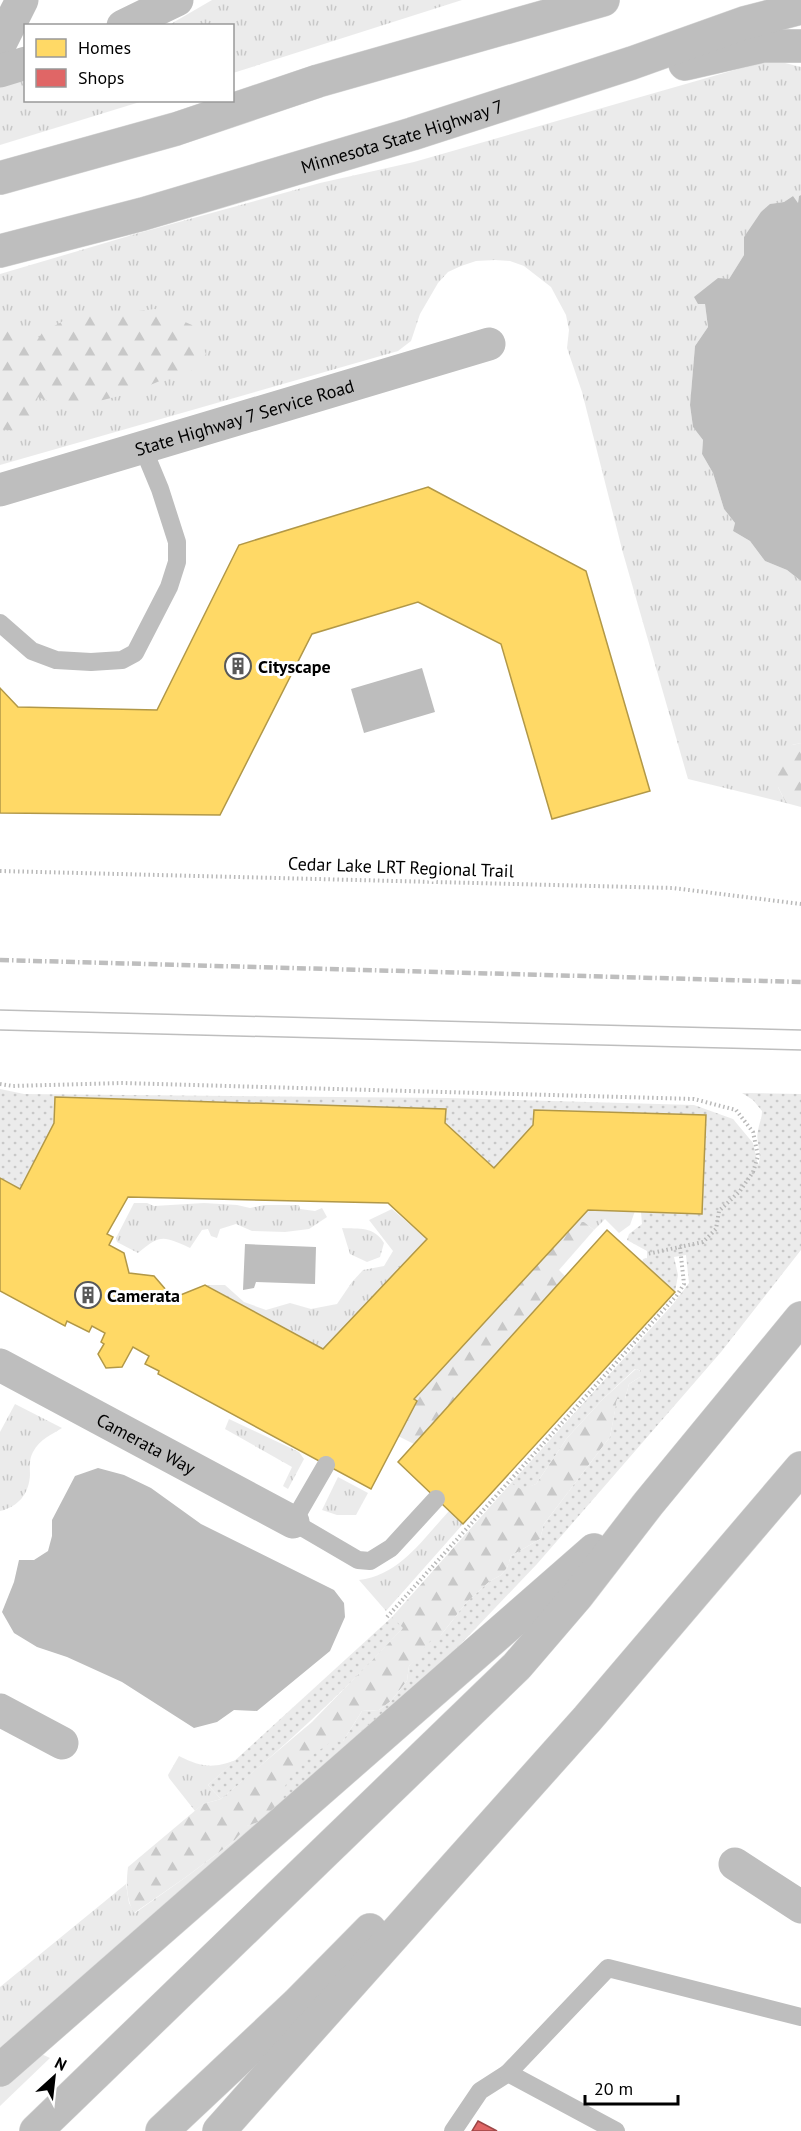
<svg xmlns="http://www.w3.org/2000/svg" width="801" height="2131" viewBox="0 0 801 2131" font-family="'PT Sans',sans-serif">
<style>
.grass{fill:url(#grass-tufts)}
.forest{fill:url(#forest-firs)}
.park{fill:url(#park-dots)}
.water{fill:#bdbdbd}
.homes{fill:#ffd966;stroke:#b29847;stroke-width:1.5;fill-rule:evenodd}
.shops{fill:#e06666;stroke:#9d4747;stroke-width:1.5}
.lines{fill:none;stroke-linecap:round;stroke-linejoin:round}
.motorway-casing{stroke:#dbdbdb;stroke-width:34}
.path{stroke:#b9b9b9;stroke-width:4;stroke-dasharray:1.5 3;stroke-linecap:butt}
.service{stroke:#bebebe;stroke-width:18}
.minor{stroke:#bebebe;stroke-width:33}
.motorway{stroke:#bebebe;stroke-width:33}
.tram{stroke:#bebebe;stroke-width:1.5}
.rail{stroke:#bebebe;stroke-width:4.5;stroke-dasharray:9 3 1.5 3;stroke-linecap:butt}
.labels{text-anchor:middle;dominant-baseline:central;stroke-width:6;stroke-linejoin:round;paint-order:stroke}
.street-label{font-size:18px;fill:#000;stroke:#fff}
.poi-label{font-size:18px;font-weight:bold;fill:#000;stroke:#fff;text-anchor:start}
</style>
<defs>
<pattern id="grass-tufts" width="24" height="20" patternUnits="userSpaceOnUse" patternTransform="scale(1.5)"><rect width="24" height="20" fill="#ebebeb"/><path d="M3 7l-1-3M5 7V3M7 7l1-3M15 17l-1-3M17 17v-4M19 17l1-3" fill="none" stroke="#c8c8c8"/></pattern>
<pattern id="forest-firs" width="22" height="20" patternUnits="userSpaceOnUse" patternTransform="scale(1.5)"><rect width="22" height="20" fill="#ebebeb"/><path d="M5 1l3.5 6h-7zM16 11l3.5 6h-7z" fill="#c8c8c8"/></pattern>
<pattern id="park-dots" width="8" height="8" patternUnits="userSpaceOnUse" patternTransform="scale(1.5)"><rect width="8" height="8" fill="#ebebeb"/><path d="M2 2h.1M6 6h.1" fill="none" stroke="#c8c8c8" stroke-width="1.8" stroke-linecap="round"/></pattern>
</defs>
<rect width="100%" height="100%" fill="#fff"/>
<g class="grass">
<polygon points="212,0 462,0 233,73 232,26 169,25"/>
<polygon points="767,62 785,63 801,67 801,195 799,196 798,204 793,196 784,202 771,204 744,237 744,255 729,279 705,304 708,327 695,346 690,405 693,427 703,440 702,454 713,473 724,509 735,523 733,531 750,541 765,561 787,570 801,581 801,743 792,745 778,787 786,803 688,779 623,553 582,392 567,348 569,330 566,315 551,287 524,266 510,261 495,260 476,261 461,266 448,272 438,283 420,314 411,341 398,351 0,465 0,274 139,233 320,183 414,162 738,69"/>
<polygon points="25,79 26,100 143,101 0,145 0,87"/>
<path d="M134,1203H147L154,1206L204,1203L237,1205L250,1208L264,1205H299L300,1209L315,1211L322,1208L327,1217L309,1229L285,1232L252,1231L236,1224L220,1229L217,1238L211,1236L208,1229L202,1230L190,1248C163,1236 161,1234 138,1253L117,1242L116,1238Z"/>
<polygon points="392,1209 427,1239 323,1349 206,1285 225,1285 244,1302 266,1310 290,1303 311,1309 337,1304 352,1282 363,1270 384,1266 393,1251 369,1220"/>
<polygon points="588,1210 635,1211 630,1225 619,1233 605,1219 594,1230 584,1222 577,1222"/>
<path d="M342,1228C359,1229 374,1226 384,1243L380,1257L367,1262L350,1254Z"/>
<path d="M15,1404L62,1428C51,1435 40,1439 33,1452C29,1459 30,1466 30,1475C29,1494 18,1507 0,1511V1432Z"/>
<polygon points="229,1419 299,1452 304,1459 288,1489 283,1486 292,1467 225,1429"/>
<polygon points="338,1477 368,1493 356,1515 337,1515 322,1510"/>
<path d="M449,1511L463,1524L386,1611L359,1580C400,1575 422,1540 449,1511Z"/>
<path d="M179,1756C201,1767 212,1769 236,1760L208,1785L221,1799L203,1804L195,1811L169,1778L168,1775Z"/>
<polygon points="267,1819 0,2049 0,1987 126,1884 129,1903 135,1913 186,1877 234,1841 246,1826"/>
<polygon points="37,2052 50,2058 0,2106 0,2084"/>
</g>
<g class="forest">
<polygon points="155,309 192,325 206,354 186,377 167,378 131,393 67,409 38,397 34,411 15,431 0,429 0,331 16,330 30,351 42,333 72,316 92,311 106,315"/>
<polygon points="801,743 801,807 786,803 778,787 774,754 792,745"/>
<polygon points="577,1222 584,1222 594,1230 559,1270 565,1276 414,1444 398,1436 417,1401 414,1399"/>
<path d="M636,1369L641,1371L640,1377L629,1384L625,1399L617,1400L610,1437L544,1524L540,1539L511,1556L507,1568L501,1575L490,1581L466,1603L441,1635L409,1666L407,1681L391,1701L379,1710L362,1711L343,1741L267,1819L247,1826L234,1841L186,1877L134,1913C126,1898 126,1884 128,1867L203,1804L221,1799L312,1722L402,1629L392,1617L511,1483L522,1489L536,1484L567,1438L603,1399Z"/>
</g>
<g class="park">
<path d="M0,1089L24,1094L448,1098L694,1105L733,1119L753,1143L758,1165C763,1153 755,1142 758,1131C759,1123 762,1119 762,1111L753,1100L742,1093L801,1094V1250L721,1352L537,1564L436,1670L287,1809L278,1798L297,1766L331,1742L343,1741L362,1711L379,1710L391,1701L407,1681L409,1666L432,1639L441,1635L466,1603L490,1581L501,1575L507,1568L511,1556L540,1539L544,1524L610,1437L617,1399H625L629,1384L640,1377V1370L635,1369L603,1399L567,1438L536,1484L522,1490L511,1483L673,1304L689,1283L686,1255L674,1257L678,1275L675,1292L642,1263L643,1259L647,1258V1251L627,1240L629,1234L642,1224L641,1212L533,1125L494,1168L445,1123L446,1109L55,1097L54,1123L20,1189L0,1178Z"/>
<path d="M392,1617L403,1628C346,1689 286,1746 221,1799L208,1785Z"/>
</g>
<g class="water">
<polygon points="801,195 801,581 787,570 765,561 750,541 733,531 735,523 724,509 713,473 702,454 703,440 693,427 690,405 695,346 708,327 705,304 698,304 694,297 718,278 729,279 744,255 744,237 761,212 770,204 784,202 793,196 798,203 799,196"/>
<polygon points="422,668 435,712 364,733 351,689"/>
<polygon points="245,1244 316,1247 315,1284 256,1282 254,1288 243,1290"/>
<polygon points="98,1468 124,1475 151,1488 201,1524 334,1590 344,1603 345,1617 330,1651 257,1711 234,1710 217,1722 194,1728 122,1682 67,1657 37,1647 14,1633 2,1612 14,1582 19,1560 34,1560 48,1551 52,1536 52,1520 75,1476"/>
</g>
<g class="homes">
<polygon points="428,487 586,571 650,791 552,819 501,644 418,602 312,634 220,815 0,813 0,688 18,707 157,710 239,545"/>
<path d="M55,1097L446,1109L445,1123L494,1168L533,1125L534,1110L706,1115L702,1214L588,1210L414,1399L417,1401L371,1489L158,1374L159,1371L145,1364L149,1356L133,1347L122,1367L106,1368L98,1354L104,1344L101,1342L105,1333L92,1326L89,1332L67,1321L65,1326L0,1291V1178L20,1189L54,1123ZM128,1197L388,1203L427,1239L323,1349L205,1285L173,1298L154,1276L129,1273L124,1253L109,1245L113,1237L107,1234Z"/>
<polygon points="607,1230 675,1292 463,1524 398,1462"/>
</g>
<polygon class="shops" points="478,2121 497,2131 472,2131"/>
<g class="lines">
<defs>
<g id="motorway">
<polyline points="685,64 763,46 801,46"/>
<polyline points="0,178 176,129 318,81 603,0"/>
<path id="s3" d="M0,251L143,214L412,134L632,63L744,23L801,8"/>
<polyline points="0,2070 594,1550"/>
<polyline points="36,2131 517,1666 577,1596 648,1504 801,1318"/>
<polyline points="162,2131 297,2004 370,1930"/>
<polyline points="219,2131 588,1718 801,1468"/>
</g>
</defs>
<use href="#motorway" class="motorway-casing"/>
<g class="path">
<polyline points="0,871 673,888 801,904"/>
<polyline points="0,1084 13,1086 122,1083 694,1099 736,1110 753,1132 758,1156 753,1172 740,1191 719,1211 716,1229 703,1242 647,1254"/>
<polyline points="387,1617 677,1295 684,1284 680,1247"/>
</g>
<g class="service">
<polyline points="0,623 32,651 56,660 91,662 122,660 135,653 169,587 177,562 177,542 160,489 143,448"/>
<polyline points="326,1465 293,1522 358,1560 370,1561 391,1548 436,1499"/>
<polyline points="453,2131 480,2091 508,2073"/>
<polyline points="616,2131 508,2073 608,1968 801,2017"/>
</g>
<g class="minor">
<polyline points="123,26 177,0"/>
<polyline points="0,44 22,0"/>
<polyline points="0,71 26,63"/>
<path id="s1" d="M0,490L489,344"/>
<path id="s2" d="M0,1365L293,1522"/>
<polyline points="0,1710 62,1743"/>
<polyline points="735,1864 801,1907"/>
</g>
<use href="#motorway" class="motorway"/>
<g class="tram">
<polyline points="0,1010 801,1030"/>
<polyline points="0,1030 801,1050"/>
</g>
<polyline class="rail" points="0,960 801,982"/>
</g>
<defs>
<symbol id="building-ring" viewBox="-11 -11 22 22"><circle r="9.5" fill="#fff" stroke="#595959" stroke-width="1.5"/><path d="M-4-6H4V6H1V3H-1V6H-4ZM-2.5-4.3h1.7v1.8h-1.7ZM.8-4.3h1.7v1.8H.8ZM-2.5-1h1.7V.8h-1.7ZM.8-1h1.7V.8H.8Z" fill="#595959"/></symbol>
</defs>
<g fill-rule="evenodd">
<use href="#building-ring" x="223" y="651" width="30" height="30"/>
<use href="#building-ring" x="73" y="1280" width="30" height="30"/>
</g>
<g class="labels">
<g class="street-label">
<text stroke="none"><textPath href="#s3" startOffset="418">Minnesota State Highway 7</textPath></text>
<text stroke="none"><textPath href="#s1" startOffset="255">State Highway 7 Service Road</textPath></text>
<text transform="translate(401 867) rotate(2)">Cedar Lake LRT Regional Trail</text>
<text stroke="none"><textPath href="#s2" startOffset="166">Camerata Way</textPath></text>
</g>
<g class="poi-label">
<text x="258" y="666">Cityscape</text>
<text x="107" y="1295">Camerata</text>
</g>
</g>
<rect x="24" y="24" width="210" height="78" fill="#ffffff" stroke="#999999" stroke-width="1.5"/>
<rect x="36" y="39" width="30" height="18" fill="#ffd966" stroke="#999999" stroke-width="1.5"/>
<text x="78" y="54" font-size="18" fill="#000000">Homes</text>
<rect x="36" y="69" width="30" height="18" fill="#e06666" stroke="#999999" stroke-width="1.5"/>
<text x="78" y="84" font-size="18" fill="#000000">Shops</text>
<g transform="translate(54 2077) rotate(27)" stroke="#ffffff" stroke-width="4.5" paint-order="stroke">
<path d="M0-4.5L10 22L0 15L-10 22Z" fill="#000000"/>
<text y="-9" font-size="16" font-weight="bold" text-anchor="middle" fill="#000000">N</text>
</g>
<path d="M585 2095v9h93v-9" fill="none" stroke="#000000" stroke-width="3"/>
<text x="594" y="2095" font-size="18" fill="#000000" stroke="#ffffff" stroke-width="4.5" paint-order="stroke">20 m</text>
</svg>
